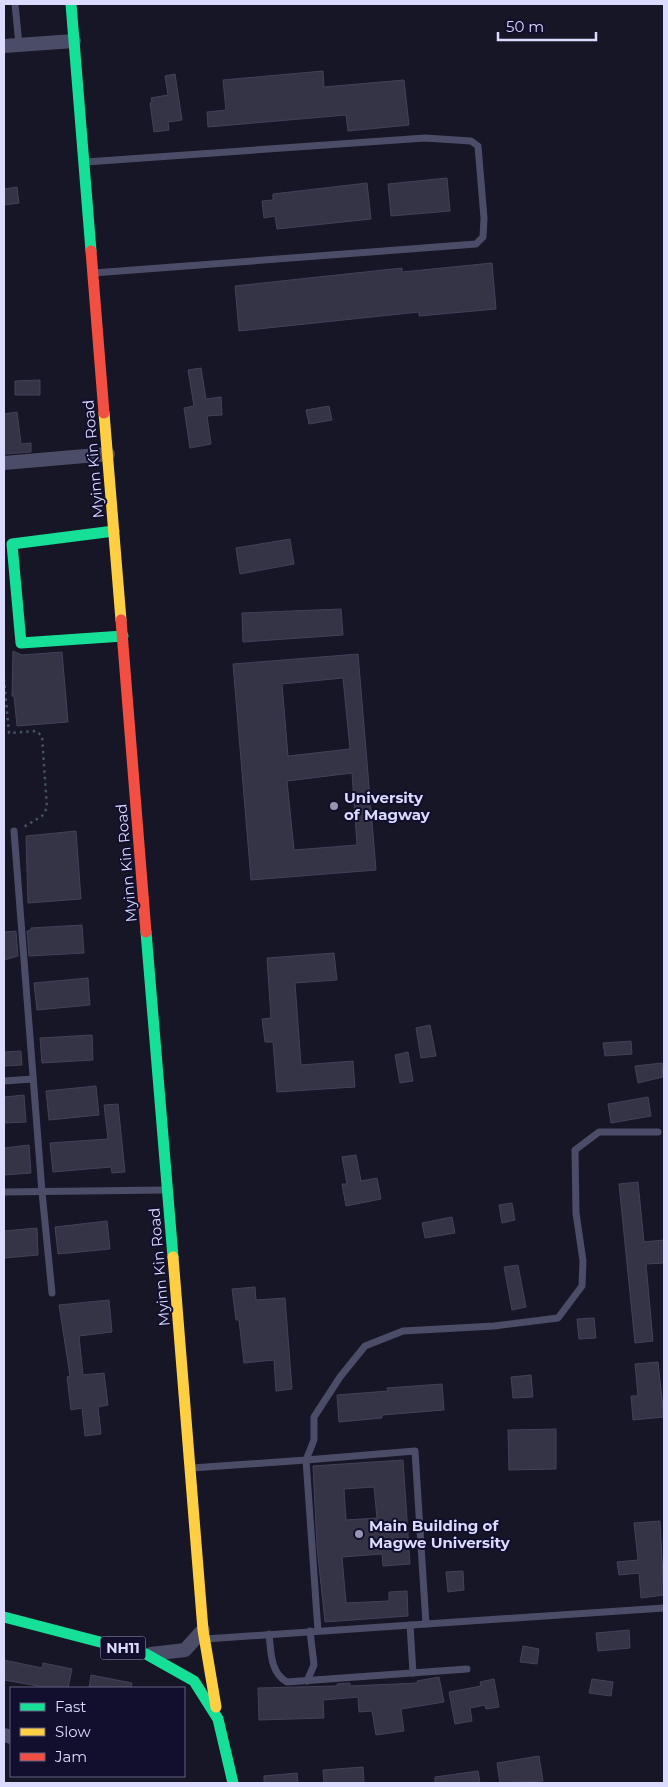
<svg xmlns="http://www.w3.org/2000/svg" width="668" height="1787" viewBox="0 0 668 1787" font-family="Montserrat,sans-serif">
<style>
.building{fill:#353447;stroke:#424159;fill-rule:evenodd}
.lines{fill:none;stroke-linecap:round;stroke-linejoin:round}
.path{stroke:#425362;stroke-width:2.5;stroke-dasharray:2.5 4;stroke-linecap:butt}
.lane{stroke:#4b4c67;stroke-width:7}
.street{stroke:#4b4c67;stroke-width:14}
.fast{stroke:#16e098;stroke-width:11}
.slow{stroke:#ffcf43;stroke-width:11}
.jam{stroke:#f24e42;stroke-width:11}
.poi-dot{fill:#9696b3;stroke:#110f2d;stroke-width:2}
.labels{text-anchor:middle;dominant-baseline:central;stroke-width:4;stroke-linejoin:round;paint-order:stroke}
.shield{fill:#110f2d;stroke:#9e9ec0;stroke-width:1}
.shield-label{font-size:14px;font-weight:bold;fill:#dbdbff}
.street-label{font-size:15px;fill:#dbdbff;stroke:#110f2d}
.poi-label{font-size:15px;font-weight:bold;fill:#dbdbff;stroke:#110f2d;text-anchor:start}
</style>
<rect width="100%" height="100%" fill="#171626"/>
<g class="building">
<polygon points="323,71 324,87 404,80 409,125 348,131 346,115 208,127 207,112 226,110 223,80"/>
<polygon points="175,74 182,120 168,122 169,130 154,132 150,103 152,102 151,98 168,95 165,76"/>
<polygon points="447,178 450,211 391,216 388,184"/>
<polygon points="367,183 371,219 277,229 275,216 264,218 262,201 273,200 273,194"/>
<polygon points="17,187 19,203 4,205 4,189"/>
<polygon points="492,263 496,309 419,316 419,312 239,331 235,286 402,268 402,272"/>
<polygon points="201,368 206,399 221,397 222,415 207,416 211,444 190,448 184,408 194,406 188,370"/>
<polygon points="40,380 40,395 15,395 15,381"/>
<polygon points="329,406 332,420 309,424 306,410"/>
<polygon points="17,412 21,444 31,443 31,452 4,454 4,414"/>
<polygon points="290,539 294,564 240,574 236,548"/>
<polygon points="341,609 343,635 243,642 242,613"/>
<polygon points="13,651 22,655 62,652 68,722 17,726 14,696 12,696"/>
<path d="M358,654L376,870L251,880L233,664ZM343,678L350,749L288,756L282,684ZM352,773L357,845L294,850L287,781Z"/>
<polygon points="76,831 81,899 28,903 26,836"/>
<polygon points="82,925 84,953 29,956 27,931 31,930 31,928"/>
<polygon points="16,931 18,956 4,960 4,932"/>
<polygon points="334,953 337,980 295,983 301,1065 353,1061 355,1087 277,1092 273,1042 265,1042 262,1019 271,1018 267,958"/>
<polygon points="88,978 90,1005 37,1010 34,983"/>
<polygon points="430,1025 436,1056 421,1058 416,1028"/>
<polygon points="92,1035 93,1060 42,1063 40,1038"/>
<polygon points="631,1041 632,1054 605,1056 603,1043"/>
<polygon points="21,1051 22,1065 4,1066 4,1052"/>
<polygon points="408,1052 413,1081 400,1083 395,1055"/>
<polygon points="662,1063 663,1077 638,1083 635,1066"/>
<polygon points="96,1086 99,1115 49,1120 46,1091"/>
<polygon points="24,1095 26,1122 4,1123 4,1097"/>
<polygon points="648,1097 651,1116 611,1123 608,1104"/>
<polygon points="118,1104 125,1172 112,1173 111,1167 53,1172 50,1143 108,1139 104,1105"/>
<polygon points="29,1145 31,1173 4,1175 4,1148"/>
<polygon points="356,1155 361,1181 377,1178 381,1199 346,1206 342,1184 347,1184 342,1157"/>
<polygon points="638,1182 644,1242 664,1240 664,1263 646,1264 653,1341 635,1343 619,1184"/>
<polygon points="512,1203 515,1220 502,1223 499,1205"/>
<polygon points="452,1217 455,1233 425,1238 422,1223"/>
<polygon points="107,1221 110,1249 58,1254 55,1227"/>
<polygon points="37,1228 38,1255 4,1258 4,1231"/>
<polygon points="518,1265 526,1307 512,1310 504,1267"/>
<polygon points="255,1287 256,1300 285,1298 292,1389 276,1391 274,1360 244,1363 239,1320 236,1320 232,1289"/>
<polygon points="109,1300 112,1332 79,1336 83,1375 104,1373 108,1405 98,1407 101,1434 85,1436 82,1408 71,1410 67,1377 70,1376 59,1305"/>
<polygon points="594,1318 596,1338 579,1339 577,1319"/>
<polygon points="658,1362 664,1417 633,1420 631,1396 638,1396 635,1364"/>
<polygon points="531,1375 533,1397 513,1398 511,1377"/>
<polygon points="442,1384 444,1410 382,1415 382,1418 339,1422 337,1395 388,1391 387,1388"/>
<polygon points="556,1429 556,1469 509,1470 508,1430"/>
<path d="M403,1460L410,1564L383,1566L382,1554L342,1557L346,1603L389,1601V1592L407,1591L408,1616L325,1622L317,1547L313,1466ZM374,1487L377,1518L346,1520L344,1489Z"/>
<polygon points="660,1521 664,1595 641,1598 639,1573 619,1575 617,1562 638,1560 634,1523"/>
<polygon points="463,1571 464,1590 448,1592 446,1572"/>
<polygon points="629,1630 630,1648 598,1651 596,1633"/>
<polygon points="523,1646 539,1649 537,1664 520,1662"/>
<polygon points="4,1660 42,1668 43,1663 72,1669 68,1688 38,1688 38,1686 4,1680"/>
<polygon points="91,1675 132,1683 131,1688 89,1688"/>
<polygon points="439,1677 444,1702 401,1709 404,1731 376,1735 372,1711 359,1712 358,1697 323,1700 324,1718 259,1720 258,1688 337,1686 337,1684 350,1683 350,1686 418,1683 417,1681"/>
<polygon points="494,1679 499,1707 486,1709 485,1705 470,1708 472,1721 455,1724 449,1692 481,1686 480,1682"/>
<polygon points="592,1679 613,1682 611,1696 589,1693"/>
<polygon points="539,1756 543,1781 500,1783 497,1763"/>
<polygon points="363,1767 364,1783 324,1783 323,1770"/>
<polygon points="478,1771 480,1783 435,1783 435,1777"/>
<polygon points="297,1773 298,1783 264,1783 264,1776"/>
</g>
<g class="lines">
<polyline class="path" points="4,679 9,733 36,731 42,736 47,808 42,816 22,828"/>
<g class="lane">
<polyline points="15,4 19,45"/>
<polyline points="86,162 425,138 471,141 478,146 484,218 483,237 476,244 93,273"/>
<polyline points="14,831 42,1192 52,1293"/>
<polyline points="4,1081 33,1079"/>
<polyline points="4,1192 165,1190"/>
<polyline points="192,1468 306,1460 314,1440 314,1417 340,1377 365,1346 403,1331 494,1326 558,1318 582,1286 583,1261 576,1213 575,1150 599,1132 658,1132"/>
<polyline points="426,1624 664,1608"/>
<polyline points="410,1625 413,1673"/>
<path d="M269,1634C271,1651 270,1673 287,1682L467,1669"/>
<polyline points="205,1639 426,1624 415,1451 306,1460 318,1631"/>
<polyline points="307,1681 314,1665 310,1631"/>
</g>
<g class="street">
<polyline points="4,46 74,41"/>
<polyline points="4,463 108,454"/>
<polyline points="151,1654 185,1650 203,1630"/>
<polyline points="4,1735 11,1737"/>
</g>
<g class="fast">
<polyline points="71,4 91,251"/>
<polyline points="114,531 12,544 21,643 123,636"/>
<polyline points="146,932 173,1257"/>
<polyline points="4,1617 146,1654 194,1681 218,1719 233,1783"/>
</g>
<g class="slow">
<polyline points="104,413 121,620"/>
<polyline points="173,1257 203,1630 216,1707"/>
</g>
<g class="jam">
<polyline points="91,251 104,413"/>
<polyline points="121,620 146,932"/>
</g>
</g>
<g class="poi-dot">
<circle cx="334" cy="806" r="5"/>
<circle cx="359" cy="1534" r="5"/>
</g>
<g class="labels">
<rect class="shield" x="100.5" y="1636.5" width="45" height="23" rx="4"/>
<g class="shield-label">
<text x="123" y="1648">NH11</text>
</g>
<g class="street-label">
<text transform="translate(93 459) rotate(-95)">Myinn Kin Road</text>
<text transform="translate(126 863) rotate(-95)">Myinn Kin Road</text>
<text transform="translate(159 1267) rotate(-95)">Myinn Kin Road</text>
</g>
<g class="poi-label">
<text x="344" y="797">University<tspan x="344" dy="17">of Magway</tspan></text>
<text x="369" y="1525">Main Building of<tspan x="369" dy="17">Magwe University</tspan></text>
</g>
</g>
<rect width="668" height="1787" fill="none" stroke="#dbdbff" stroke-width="10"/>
<rect x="10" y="1687" width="175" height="90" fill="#110f2d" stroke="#626181"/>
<rect x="20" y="1703" width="25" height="8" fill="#16e098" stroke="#626181"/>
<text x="55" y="1712" font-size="15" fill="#dbdbff">Fast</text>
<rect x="20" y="1728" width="25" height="8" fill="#ffcf43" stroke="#626181"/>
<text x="55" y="1737" font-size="15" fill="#dbdbff">Slow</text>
<rect x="20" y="1753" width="25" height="8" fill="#f24e42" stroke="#626181"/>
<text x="55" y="1762" font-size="15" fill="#dbdbff">Jam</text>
<path d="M498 32v8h98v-8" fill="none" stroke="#dbdbff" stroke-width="2.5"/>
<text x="506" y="32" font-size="15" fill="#dbdbff" stroke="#110f2d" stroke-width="4" paint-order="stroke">50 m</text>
</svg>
